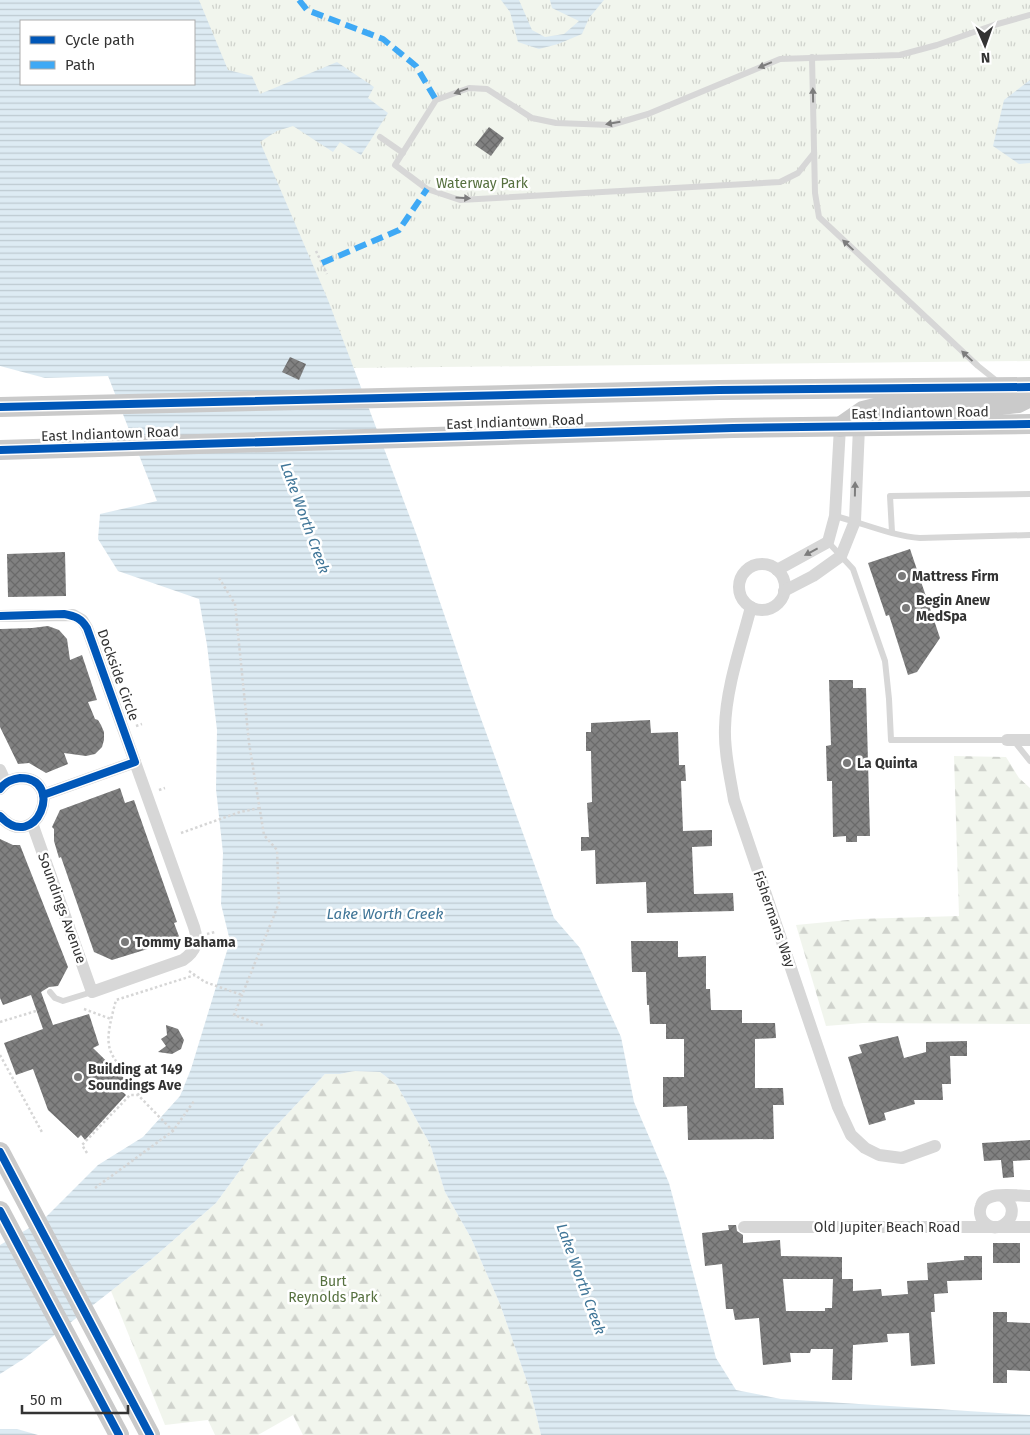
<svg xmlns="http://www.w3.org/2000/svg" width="1030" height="1435" viewBox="0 0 1030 1435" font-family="'Fira Sans',sans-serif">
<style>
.grass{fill:url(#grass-tufts)}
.forest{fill:url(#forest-firs)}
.water{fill:url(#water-rules);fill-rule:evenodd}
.building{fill:url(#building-cross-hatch);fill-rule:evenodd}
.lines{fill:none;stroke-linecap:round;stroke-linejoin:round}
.path{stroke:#d6d6d6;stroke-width:2.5;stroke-dasharray:2.5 2.5;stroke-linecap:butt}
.service{stroke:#d7d7d7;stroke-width:6}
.minor{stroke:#d7d7d7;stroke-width:12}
.primary{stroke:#cacaca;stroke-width:20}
.quiet{stroke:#3fa9f5;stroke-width:6;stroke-dasharray:12 6;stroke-linecap:butt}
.cycleway-casing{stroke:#fff;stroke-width:11}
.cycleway{stroke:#0057b8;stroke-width:8}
.oneway{fill:#7d7d7d}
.poi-dot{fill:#7a7a7a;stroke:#fff;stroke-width:2}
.labels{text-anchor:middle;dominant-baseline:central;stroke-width:5;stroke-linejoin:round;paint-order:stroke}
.park-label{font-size:14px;fill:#56703f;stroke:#fff}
.street-label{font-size:14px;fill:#333;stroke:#fff}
.poi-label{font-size:14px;font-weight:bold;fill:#333;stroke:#fff;text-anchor:start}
.water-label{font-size:15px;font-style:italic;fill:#3f7597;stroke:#fff}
</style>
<defs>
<pattern id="grass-tufts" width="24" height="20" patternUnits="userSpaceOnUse" patternTransform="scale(1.25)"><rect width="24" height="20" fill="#f1f5ed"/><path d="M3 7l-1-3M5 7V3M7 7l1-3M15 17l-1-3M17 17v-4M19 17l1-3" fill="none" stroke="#cfd2cc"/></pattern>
<pattern id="forest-firs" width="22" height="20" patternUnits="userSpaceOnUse" patternTransform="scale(1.25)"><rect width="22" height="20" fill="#f1f5ed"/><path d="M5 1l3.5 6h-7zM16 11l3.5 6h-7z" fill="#cfd2cc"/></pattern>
<pattern id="water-rules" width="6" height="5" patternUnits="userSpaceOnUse" patternTransform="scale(1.25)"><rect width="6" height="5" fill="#ddebf3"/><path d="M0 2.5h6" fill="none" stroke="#becad1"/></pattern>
<pattern id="building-cross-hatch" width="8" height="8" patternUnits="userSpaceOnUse" patternTransform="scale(1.25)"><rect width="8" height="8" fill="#818181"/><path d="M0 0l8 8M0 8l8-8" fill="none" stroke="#6a6a6a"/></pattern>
</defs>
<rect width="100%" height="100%" fill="#fff"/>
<polygon class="grass" points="194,0 1030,0 1030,361 351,368"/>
<g class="forest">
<polygon points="954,756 1006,757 1019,778 1030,788 1030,1024 863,1023 826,1026 796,925 859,919 959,916"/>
<polygon points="354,1071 380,1072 397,1085 430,1144 445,1192 471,1238 500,1304 531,1393 541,1435 303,1435 293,1415 258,1435 215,1435 208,1420 165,1425 111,1291 153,1258 216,1203 260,1143 325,1074 340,1074"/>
</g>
<g class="water">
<path d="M0,0H199L228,70L252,76L260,94L337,62L374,87L368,98L388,113L361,155L340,142L333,152L293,126L277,131L260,142L328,300L417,536L469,686L554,918L580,948L621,1037L634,1102L669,1183L716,1358L736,1390L781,1399L1030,1415V1435H541L531,1393L500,1304L471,1238L445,1192L430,1144L397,1085L380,1072L354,1071L340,1074H325L260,1143L216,1203L153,1258L111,1291L25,1358L0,1374V1245L43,1220L98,1165L143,1137L180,1096L191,1069L230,941L221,904L223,853L216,789L217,730L207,645L199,599L118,571L98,539L100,514L157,501L108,376L45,378L0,366ZM21,21H194V84H21Z"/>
<polygon points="501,0 519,0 532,30 545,37 564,34 579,21 552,8 550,0 604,0 589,18 582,34 558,44 539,49 518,42 510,12"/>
<polygon points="1030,80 1030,163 1019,164 993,146 1004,100"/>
<polygon points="0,1429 17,1429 38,1435 0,1435"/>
</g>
<g class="building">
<polygon points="489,127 504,138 491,156 475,145"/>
<polygon points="290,357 306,364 299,380 282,372"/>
<polygon points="910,549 940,638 917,672 908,675 889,615 886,616 868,563"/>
<polygon points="65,552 66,596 8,597 7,554"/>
<polygon points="48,626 59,630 67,639 70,660 82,655 97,700 88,702 95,719 98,720 101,725 104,732 104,740 102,747 95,754 86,756 64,753 68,764 46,773 29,763 18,764 0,727 0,629 32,628"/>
<polygon points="829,680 853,680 853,688 866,688 870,836 857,836 857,842 846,842 846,836 833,837 832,781 827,781 826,746 831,745"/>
<polygon points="650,720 651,733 678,732 679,765 685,765 686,781 681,781 683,831 712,830 712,846 692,847 694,894 733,893 734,911 647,913 646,882 596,884 595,850 581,851 581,837 589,837 587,803 592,802 591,751 586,751 586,732 591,732 591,723"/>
<polygon points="120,788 125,803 134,800 177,922 174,923 180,939 112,960 94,952 61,857 59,858 54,841 54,829 52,827 60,810"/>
<polygon points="0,839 13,845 20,845 68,967 58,986 49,987 41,992 53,1025 89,1014 99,1045 93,1048 130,1084 123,1092 126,1095 85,1140 81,1135 78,1138 48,1110 33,1069 16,1075 4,1043 43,1029 31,995 3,1005 0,998"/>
<polygon points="631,941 678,941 678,957 706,956 706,989 710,989 711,1010 742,1010 742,1023 775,1023 776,1038 755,1039 755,1088 783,1088 784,1105 773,1105 774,1139 688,1140 687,1106 663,1107 663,1077 684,1077 684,1039 666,1039 666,1024 650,1024 649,1005 647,1005 646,972 632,972"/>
<polygon points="166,1025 178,1029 184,1040 181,1049 172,1054 158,1052 166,1046 161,1039 167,1035"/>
<polygon points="898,1036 904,1058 926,1052 926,1042 967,1041 967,1056 950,1056 951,1084 942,1084 943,1100 914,1100 915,1104 884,1113 886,1120 869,1125 848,1057 862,1053 859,1045"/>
<polygon points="1030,1140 1030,1160 1013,1161 1014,1177 1003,1178 1001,1160 984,1161 982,1143"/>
<path d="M728,1225H736L737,1231L743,1235V1243L780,1240L781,1256L842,1257V1279H853V1291L881,1289L882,1296L908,1294L907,1281L928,1280L927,1263L964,1260V1256H982V1280L947,1281L948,1293L934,1294L935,1312H931L935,1364L911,1366L909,1333L887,1334L888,1342L853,1345L852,1380H832L833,1349H811L810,1353H790L791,1362L763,1365L759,1318L735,1320L733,1309H726L722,1264L705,1266L702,1233L729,1230ZM783,1279H833L832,1308H825V1311H786Z"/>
<rect x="993" y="1243" width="27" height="20"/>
<polygon points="993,1312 1007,1312 1007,1322 1030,1323 1030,1371 1007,1370 1007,1383 993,1383"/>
</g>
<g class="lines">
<g class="path">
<polyline points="316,251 327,274"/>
<polyline points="219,578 235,604 249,743 264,835 277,850 279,903 234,1015 265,1026"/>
<polyline points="136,726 142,724"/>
<polyline points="159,790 165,788"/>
<polyline points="181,833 240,812 260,808"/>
<polyline points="207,934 215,932"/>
<polyline points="189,971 205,982 242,995"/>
<polyline points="84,1009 111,1019"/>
<polyline points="0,1022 36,1011"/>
<polyline points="0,1055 43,1134"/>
<path d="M138,1095L142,1087C104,1053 103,1049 116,1000L195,975"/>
<polyline points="87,1153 82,1145 130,1095 138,1095 173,1131"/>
<polyline points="95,1188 173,1131 194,1101"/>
</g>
<g class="service">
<polyline points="812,57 815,193 819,217 978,366 998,382"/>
<polyline points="380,137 403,153"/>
<polyline points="814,153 798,173 780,182 460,200 427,189 395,165 436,100 469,88 487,89 532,118 556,123 611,125 648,114 780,59 900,55 937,45 994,25 1030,15"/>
<path d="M835,516C863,523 892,536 920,538L1030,535"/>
<polyline points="892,532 890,496 1030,494"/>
<polyline points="828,542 853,569 885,661 889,699 891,740 1007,740"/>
<polyline points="1014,741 1030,761"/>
<polyline points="50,992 55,998 63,1001 92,992"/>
</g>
<g class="minor">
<circle cx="762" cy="587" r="23"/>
<polyline points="777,570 828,542 835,516 840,427"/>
<polyline points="784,591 813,576 841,556 855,521 859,427"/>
<path d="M751,607C741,646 726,687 725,728C724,752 730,776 734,800L838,1107L851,1135L865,1148L879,1155L902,1158L935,1146"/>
<path d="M0,616L73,615L82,620L87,628L194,927C199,942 196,951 183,960L92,992L32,823"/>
<polyline points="1007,740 1030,740"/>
<polyline points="0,770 6,783"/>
<path d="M0,789C4,783 12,779 20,778C66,778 36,855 0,816"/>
<polyline points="43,795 135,762"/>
<path d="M1002,1196C1027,1212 998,1240 983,1221C980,1217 979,1211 981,1206C985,1190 1016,1196 1030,1196"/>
<polyline points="744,1227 1030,1227"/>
</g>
<g class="primary">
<polyline points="0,407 719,390 1030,387"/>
<polyline points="840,427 863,411 879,407 993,406 1018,403 1030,397"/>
<polyline points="0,450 733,428 1030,424"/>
<polyline points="0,1152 150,1435"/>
<polyline points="0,1211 119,1435"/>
</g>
<g class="quiet">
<polyline points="299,0 307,10 383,39 416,66 436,100"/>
<polyline points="322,263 399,230 427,189"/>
</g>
<defs>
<g id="cycleway">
<polyline points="0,407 719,390 1030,387"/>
<polyline points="0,450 733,428 1030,424"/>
<path d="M0,616L64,614C75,616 81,618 87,628L135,762L43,795"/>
<path d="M0,789C4,783 12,779 20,778C66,778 36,855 0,816"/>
<polyline points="0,1152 150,1435"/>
<polyline points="0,1211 119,1435"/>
</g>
</defs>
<use href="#cycleway" class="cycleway-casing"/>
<use href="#cycleway" class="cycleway"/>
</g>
<defs><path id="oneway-solid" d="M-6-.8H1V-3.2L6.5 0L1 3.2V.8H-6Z" transform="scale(1.25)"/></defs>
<g class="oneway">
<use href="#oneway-solid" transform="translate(765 65) rotate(157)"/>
<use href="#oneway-solid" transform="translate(461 91) rotate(160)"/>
<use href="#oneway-solid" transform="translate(813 95) rotate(-91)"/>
<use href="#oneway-solid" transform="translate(613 123) rotate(170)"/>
<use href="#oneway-solid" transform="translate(463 198) rotate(3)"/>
<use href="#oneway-solid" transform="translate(848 245) rotate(-137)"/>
<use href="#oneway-solid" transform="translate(967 356) rotate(-137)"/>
<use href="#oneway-solid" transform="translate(855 489) rotate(-89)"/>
<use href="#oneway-solid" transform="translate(811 552) rotate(152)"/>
</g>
<g class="poi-dot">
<circle cx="902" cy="576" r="5"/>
<circle cx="906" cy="608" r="5"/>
<circle cx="847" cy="763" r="5"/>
<circle cx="125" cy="942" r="5"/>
<circle cx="78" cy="1077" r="5"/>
</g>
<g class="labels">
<g class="park-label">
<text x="482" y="183">Waterway Park</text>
<text x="333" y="1281">Burt<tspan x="333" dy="16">Reynolds Park</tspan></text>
</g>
<g class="street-label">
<text transform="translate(920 413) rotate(-1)">East Indiantown Road</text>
<text transform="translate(515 422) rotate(-2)">East Indiantown Road</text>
<text transform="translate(110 434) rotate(-2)">East Indiantown Road</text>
<text transform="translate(118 675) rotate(70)">Dockside Circle</text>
<text transform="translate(62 908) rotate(70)">Soundings Avenue</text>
<text transform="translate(774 919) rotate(71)">Fishermans Way</text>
<text x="887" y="1227">Old Jupiter Beach Road</text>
</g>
<g class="poi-label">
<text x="912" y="576">Mattress Firm</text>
<text x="916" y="600">Begin Anew<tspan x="916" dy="16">MedSpa</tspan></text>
<text x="857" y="763">La Quinta</text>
<text x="135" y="942">Tommy Bahama</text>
<text x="88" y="1069">Building at 149<tspan x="88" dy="16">Soundings Ave</tspan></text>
</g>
<g class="water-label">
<text transform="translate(305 518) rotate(70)">Lake Worth Creek</text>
<text x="385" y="914">Lake Worth Creek</text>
<text transform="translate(581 1279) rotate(70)">Lake Worth Creek</text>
</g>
</g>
<rect x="20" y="20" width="175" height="65" fill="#ffffff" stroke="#adadad"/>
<rect x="30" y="36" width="25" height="8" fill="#0057b8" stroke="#adadad"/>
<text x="65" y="45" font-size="15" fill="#333333">Cycle path</text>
<rect x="30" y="61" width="25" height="8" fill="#3fa9f5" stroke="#adadad"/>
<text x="65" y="70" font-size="15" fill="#333333">Path</text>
<g transform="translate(985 45) rotate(178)" stroke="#ffffff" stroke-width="4" paint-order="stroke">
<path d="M0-4L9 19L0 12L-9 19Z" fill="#333333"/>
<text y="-8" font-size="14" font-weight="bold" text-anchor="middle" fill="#333333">N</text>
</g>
<path d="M22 1405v8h106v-8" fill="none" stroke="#333333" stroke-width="2.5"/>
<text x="30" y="1405" font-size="15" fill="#333333" stroke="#ffffff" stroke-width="4" paint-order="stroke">50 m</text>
</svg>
